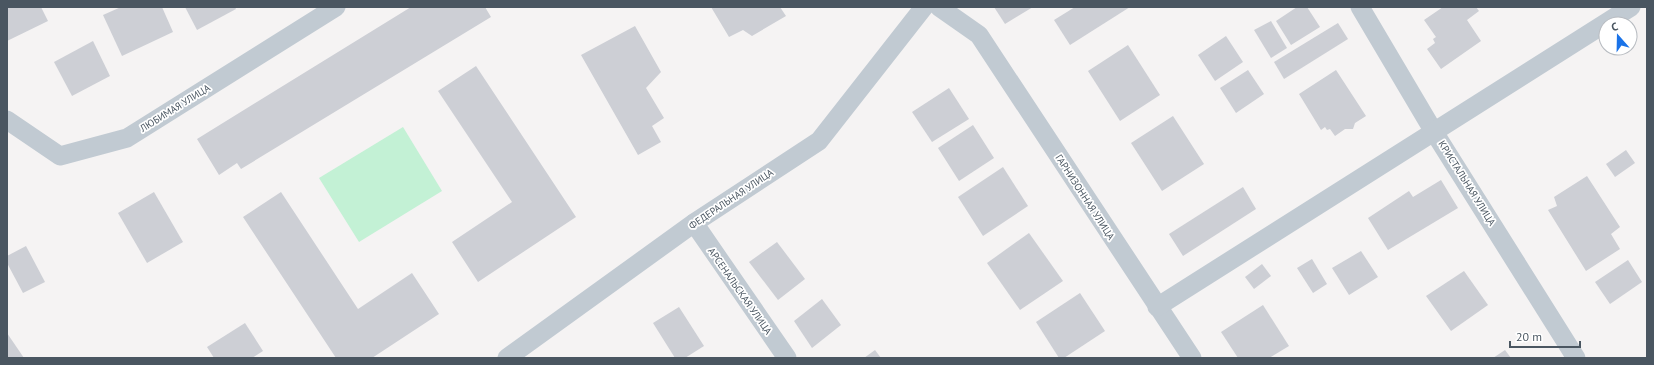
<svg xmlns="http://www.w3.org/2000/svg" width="1654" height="365" viewBox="0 0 1654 365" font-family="'PT Sans',sans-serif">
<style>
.green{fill:#c3f1d5}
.building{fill:#cdcfd5}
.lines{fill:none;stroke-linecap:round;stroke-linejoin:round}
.street{stroke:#c1cad2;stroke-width:19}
.labels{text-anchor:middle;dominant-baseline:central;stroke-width:3.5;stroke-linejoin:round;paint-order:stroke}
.street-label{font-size:10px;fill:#4a5661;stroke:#fff}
</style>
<rect width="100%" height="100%" fill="#f5f3f3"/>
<polygon class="green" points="403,127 442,191 359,242 319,178"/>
<g class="building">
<polygon points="7,7 41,7 48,21 7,41"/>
<polygon points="121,7 162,7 173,32 122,56 103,15"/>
<polygon points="185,7 235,7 236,9 197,30"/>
<polygon points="411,7 485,7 491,17 241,169 237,163 219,175 197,139"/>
<polygon points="711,7 780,7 786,16 752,36 743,30 729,37"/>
<polygon points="994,7 1033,7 1005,24"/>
<polygon points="1075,7 1130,7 1070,45 1054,20"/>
<polygon points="1297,7 1307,7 1320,27 1291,45 1276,21"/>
<polygon points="1443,7 1476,7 1479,11 1467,20 1481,41 1441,69 1427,49 1435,43 1433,39 1436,37 1424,20"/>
<polygon points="1271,21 1287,48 1271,58 1254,30"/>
<polygon points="1338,23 1348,39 1284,79 1274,62"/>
<polygon points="635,26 661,72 646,88 664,118 652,126 661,142 638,155 581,55"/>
<polygon points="1226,36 1243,62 1215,81 1198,55"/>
<polygon points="93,41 110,76 72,96 54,62"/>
<polygon points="1128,45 1160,95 1120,121 1088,71"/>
<polygon points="476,66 576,217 478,282 452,242 512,202 438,91"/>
<polygon points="1248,70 1264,94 1236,113 1220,88"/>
<polygon points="1336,70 1366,116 1355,123 1353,129 1345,129 1335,136 1330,129 1327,130 1325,127 1321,130 1299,94"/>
<polygon points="949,88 969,119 932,142 912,112"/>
<polygon points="1173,116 1204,164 1162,191 1131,143"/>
<polygon points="973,125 994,158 959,181 938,148"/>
<polygon points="1626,150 1635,163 1615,177 1606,164"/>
<polygon points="1003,167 1028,206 983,236 958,197"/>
<polygon points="1587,176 1620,227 1611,234 1620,249 1586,271 1548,210 1557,206 1554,197"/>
<polygon points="1441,180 1458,208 1388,250 1368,218 1409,191 1413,197"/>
<polygon points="1243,187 1256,209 1183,256 1169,234"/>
<polygon points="154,192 183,242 147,263 118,213"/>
<polygon points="281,192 358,309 412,273 439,314 372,358 336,358 243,217"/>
<polygon points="1029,233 1063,281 1020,310 987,263"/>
<polygon points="777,242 805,279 778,300 749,262"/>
<polygon points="26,246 45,282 23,293 7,263 7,256"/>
<polygon points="1361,251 1378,277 1349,295 1332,268"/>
<polygon points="1312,259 1327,284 1313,293 1297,268"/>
<polygon points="1628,260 1642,282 1610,304 1595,282"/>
<polygon points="1262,264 1271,276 1254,289 1245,277"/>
<polygon points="1464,271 1488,305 1451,331 1426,296"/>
<polygon points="1080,293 1105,331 1064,358 1059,358 1036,322"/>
<polygon points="822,299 841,325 812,348 794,321"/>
<polygon points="1263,305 1289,346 1269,358 1238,358 1221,332"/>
<polygon points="679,307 704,346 685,358 675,358 653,323"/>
<polygon points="245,323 263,351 252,358 214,358 207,347"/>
<polygon points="7,333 24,358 7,358"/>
<polygon points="875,350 881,358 864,358"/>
<polygon points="1505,350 1511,358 1493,358"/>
</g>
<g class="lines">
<g class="street">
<polyline points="939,7 979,35 1192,358"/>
<polyline points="1360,7 1434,132 1576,358"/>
<polyline points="7,120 60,156 127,138 336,7"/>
<polyline points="694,223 787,358"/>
<polyline points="1157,307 1631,7"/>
<polyline points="507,358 694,223 819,141 924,7"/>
</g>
</g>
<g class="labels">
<g class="street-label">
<text transform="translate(175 108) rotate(-32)">ЛЮБИМАЯ УЛИЦА</text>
<text transform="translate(1467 183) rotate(58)">КРИСТАЛЬНАЯ УЛИЦА</text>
<text transform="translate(1085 197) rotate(57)">ГАРНИЗОННАЯ УЛИЦА</text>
<text transform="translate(731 199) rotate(-34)">ФЕДЕРАЛЬНАЯ УЛИЦА</text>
<text transform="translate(740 291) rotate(55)">АРСЕНАЛЬСКАЯ УЛИЦА</text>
</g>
</g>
<rect width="1654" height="365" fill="none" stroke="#4a5661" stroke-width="16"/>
<g transform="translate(1618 36) rotate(340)"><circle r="19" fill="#ffffff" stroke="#b7bbc0"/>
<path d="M0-3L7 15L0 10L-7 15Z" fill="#1a73e8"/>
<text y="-6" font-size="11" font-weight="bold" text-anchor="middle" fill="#4a5661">С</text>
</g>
<path d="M1510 341v6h70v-6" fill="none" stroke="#4a5661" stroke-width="2"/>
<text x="1516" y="341" font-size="12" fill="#4a5661" stroke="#ffffff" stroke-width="3" paint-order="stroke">20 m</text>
</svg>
